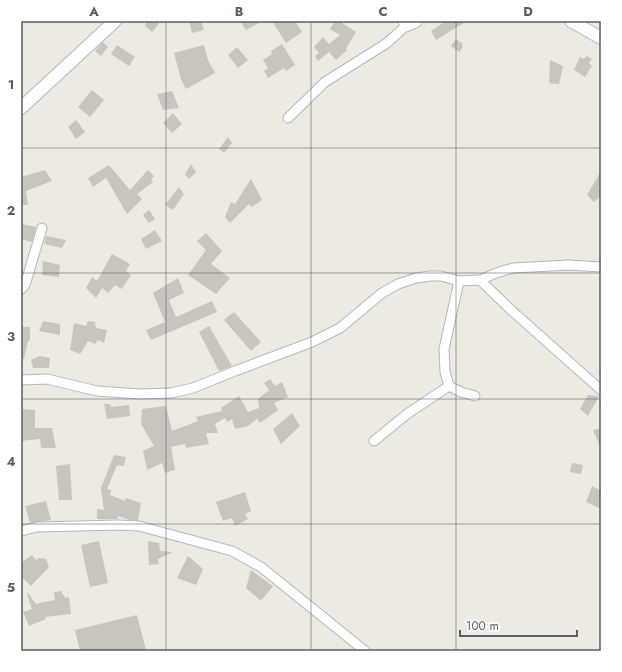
<svg xmlns="http://www.w3.org/2000/svg" width="622" height="672" viewBox="0 0 622 672" font-family="Jost,sans-serif">
<style>
.building{fill:#c8c4be}
.lines{fill:none;stroke-linecap:round;stroke-linejoin:round}
.minor-casing{stroke:#b4b7bc;stroke-width:11}
.tertiary-casing{stroke:#b4b7bc;stroke-width:14}
.minor{stroke:#fff;stroke-width:9}
.tertiary{stroke:#fff;stroke-width:12}
.grid{fill:none;stroke:#5a5d62;stroke-width:1;stroke-opacity:0.55}
.neatline{fill:none;stroke:#5a5d62;stroke-width:1.5}
.grid-label{font-size:13px;text-anchor:middle;font-weight:bold;fill:#5a5d62}
</style>
<rect width="100%" height="100%" fill="#eceae1"/>
<g class="building">
<polygon points="147,21 161,21 152,32 145,26"/>
<polygon points="189,21 201,21 204,30 192,33"/>
<polygon points="240,21 262,21 246,30"/>
<polygon points="272,21 295,21 302,32 286,43"/>
<polygon points="335,21 339,21 356,32 346,49 347,50 336,60 329,52 318,61 315,56 319,53 314,47 323,37 329,44 340,35 330,29"/>
<polygon points="446,21 467,21 436,40 431,31"/>
<polygon points="456,39 463,44 462,46 463,47 459,52 451,46"/>
<polygon points="103,42 108,47 101,56 95,51"/>
<polygon points="282,44 295,65 286,71 284,68 268,78 264,71 268,68 263,60 272,54 271,51"/>
<polygon points="117,45 135,57 129,66 111,54"/>
<polygon points="204,45 208,60 215,73 186,89 181,79 174,53"/>
<polygon points="237,47 248,60 238,68 228,55"/>
<polygon points="587,56 592,59 589,63 592,66 585,77 574,70 580,57 583,59"/>
<polygon points="550,60 563,66 559,84 549,83"/>
<polygon points="92,90 104,100 90,117 78,107"/>
<polygon points="172,91 179,108 163,110 157,94"/>
<polygon points="173,113 182,124 172,133 163,123"/>
<polygon points="76,120 85,132 76,139 68,127"/>
<polygon points="228,137 232,143 224,153 219,149"/>
<polygon points="191,164 196,172 189,179 185,174"/>
<polygon points="109,165 130,190 148,170 154,176 151,180 153,182 137,194 142,199 127,214 106,178 93,187 88,178"/>
<polygon points="45,170 52,181 26,191 28,205 21,205 21,177"/>
<polygon points="601,171 601,196 594,202 587,195"/>
<polygon points="251,179 262,200 252,207 249,204 230,223 225,217 231,202 235,204"/>
<polygon points="179,187 184,194 173,210 165,205"/>
<polygon points="149,210 155,219 149,223 143,215"/>
<polygon points="21,224 36,227 32,242 21,239"/>
<polygon points="155,230 162,241 146,249 141,239"/>
<polygon points="206,233 222,251 211,264 230,278 216,294 188,275 206,250 197,241"/>
<polygon points="46,236 66,240 62,248 44,244"/>
<polygon points="112,254 130,264 126,271 131,275 122,289 115,285 108,293 102,288 96,298 86,288 92,277 97,281"/>
<polygon points="43,261 60,265 59,277 42,275"/>
<polygon points="178,278 184,293 169,300 176,317 212,301 217,312 151,340 146,330 165,322 153,293"/>
<polygon points="234,312 261,342 251,351 224,320"/>
<polygon points="43,321 60,324 60,335 39,331"/>
<polygon points="88,321 95,322 96,328 107,330 104,343 98,340 95,344 88,341 80,354 70,350 74,323 86,326"/>
<polygon points="209,326 232,366 219,371 199,332"/>
<polygon points="21,327 30,327 30,341 28,341 24,359 21,359"/>
<polygon points="40,356 50,358 49,368 33,368 31,360"/>
<polygon points="270,379 275,386 282,382 288,397 274,403 278,410 260,423 257,419 248,426 235,429 232,419 227,422 225,418 215,424 218,433 206,433 209,444 186,448 185,444 171,447 175,470 165,473 162,463 147,470 143,451 154,446 141,424 142,409 166,406 172,431 198,421 196,417 222,411 221,408 239,396 248,412 259,408 258,399 269,390 264,383"/>
<polygon points="588,395 599,396 588,416 580,409"/>
<polygon points="104,404 110,404 111,407 129,405 130,416 107,419"/>
<polygon points="23,409 35,410 35,428 52,428 56,448 41,448 40,439 21,441 21,419 23,417"/>
<polygon points="292,413 300,426 281,444 273,429"/>
<polygon points="601,428 601,449 593,430"/>
<polygon points="114,455 126,457 124,466 117,465 107,489 111,490 110,495 125,501 125,498 141,503 138,520 130,520 118,516 118,519 97,519 97,509 104,510 101,488"/>
<polygon points="572,463 583,465 581,474 570,472"/>
<polygon points="70,464 72,500 59,500 56,466"/>
<polygon points="592,486 601,491 601,502 599,508 586,502"/>
<polygon points="245,492 251,511 245,514 248,519 235,526 232,518 223,521 216,502"/>
<polygon points="46,501 51,520 30,523 25,506"/>
<polygon points="99,541 108,583 90,587 81,545"/>
<polygon points="148,541 159,543 160,551 173,552 158,559 159,564 149,565"/>
<polygon points="32,555 36,560 39,558 46,559 49,567 31,586 21,576 21,563"/>
<polygon points="188,556 203,569 196,585 177,578"/>
<polygon points="251,570 273,586 261,601 246,588"/>
<polygon points="62,591 62,595 64,595 65,598 69,597 71,614 45,617 46,619 29,626 23,612 32,609 27,594 28,593 36,604 43,602 55,600 54,592"/>
<polygon points="137,615 146,650 140,651 80,651 75,630"/>
</g>
<g class="lines">
<defs>
<g id="minor">
<polyline points="288,118 325,82 387,43 407,25"/>
<polyline points="480,280 510,309 601,390"/>
<polyline points="459,281 444,349 445,372 449,386 461,392 475,396"/>
<polyline points="21,289 25,285 42,228"/>
<polyline points="21,380 47,379 97,391 140,394 171,393 193,388 235,371 312,342 340,328 382,293 398,284 416,278 430,276 441,276 459,281 480,280 496,273 513,268 569,265 601,267"/>
<polyline points="374,441 407,414 449,386"/>
<polyline points="21,531 37,527 118,525 139,526 232,551 261,567 365,651"/>
</g>
<g id="tertiary">
<polyline points="404,21 407,25 416,21"/>
<polyline points="571,21 601,38"/>
<polyline points="21,108 115,21"/>
</g>
</defs>
<use href="#minor" class="minor-casing"/>
<use href="#tertiary" class="tertiary-casing"/>
<use href="#minor" class="minor"/>
<use href="#tertiary" class="tertiary"/>
</g>
<path class="grid" d="M166,21V651M311,21V651M456,21V651M21,148H601M21,273H601M21,399H601M21,524H601"/>
<rect width="622" height="672" fill="none" stroke="#ffffff" stroke-width="44"/>
<path d="M460 630v6h117v-6" fill="none" stroke="#5a5d62" stroke-width="2"/>
<text x="466" y="630" font-size="12" fill="#5a5d62" stroke="#ffffff" stroke-width="3" paint-order="stroke">100 m</text>
<rect x="22" y="22" width="578" height="628" class="neatline"/>
<g class="grid-label">
<text x="94" y="16">A</text>
<text x="239" y="16">B</text>
<text x="383" y="16">C</text>
<text x="528" y="16">D</text>
<text x="11" y="89">1</text>
<text x="11" y="215">2</text>
<text x="11" y="341">3</text>
<text x="11" y="466">4</text>
<text x="11" y="592">5</text>
</g>
</svg>
